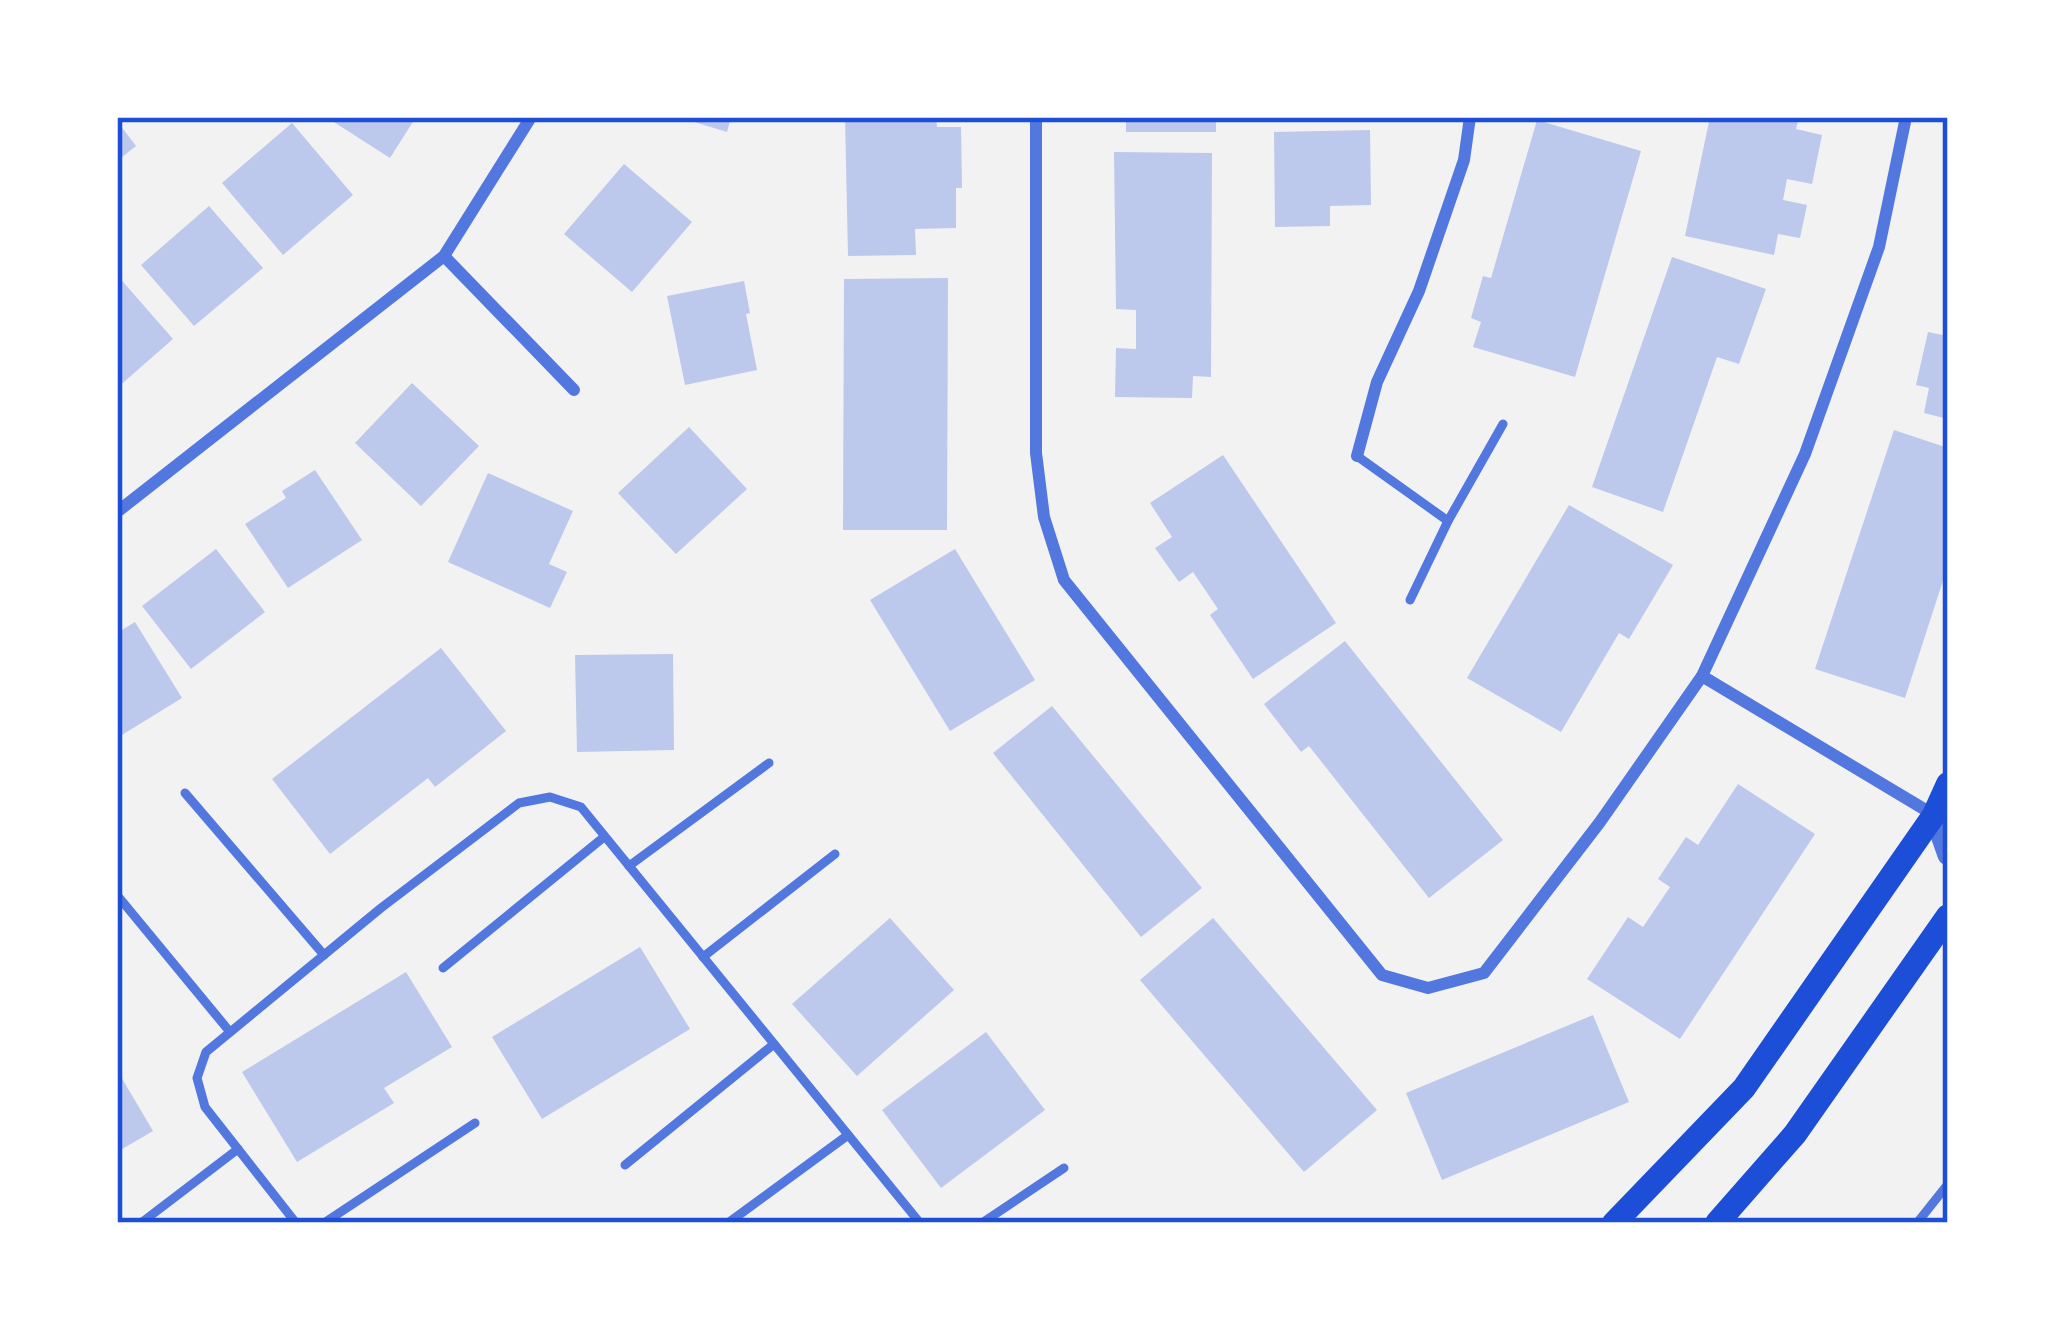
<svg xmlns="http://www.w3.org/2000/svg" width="2065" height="1340" viewBox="0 0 2065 1340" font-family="Raleway,sans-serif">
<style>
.building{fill:#bdc9ec}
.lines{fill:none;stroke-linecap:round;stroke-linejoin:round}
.service{stroke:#5277de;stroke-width:9}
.minor{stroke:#5277de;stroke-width:12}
.tertiary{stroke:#5277de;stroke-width:21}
.secondary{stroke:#1d4ed8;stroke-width:24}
.neatline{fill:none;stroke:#1d4ed8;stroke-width:4.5}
</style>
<rect width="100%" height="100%" fill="#f2f2f2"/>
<g class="building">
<polygon points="326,117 416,117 390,158"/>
<polygon points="678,117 731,117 727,132"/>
<polygon points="845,117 936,117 937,127 961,127 962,188 956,188 956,228 915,229 916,255 848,256"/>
<rect x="1126" y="117" width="90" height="15"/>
<polygon points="1710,117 1799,117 1796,129 1822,135 1812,184 1787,179 1783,200 1807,205 1800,238 1778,234 1774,255 1685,236"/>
<polygon points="1537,120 1641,151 1575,377 1473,347 1481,322 1471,318 1483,276 1491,278"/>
<polygon points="117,121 136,146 117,161"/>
<polygon points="292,123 353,195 283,255 222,183"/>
<polygon points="1370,130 1371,205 1330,206 1330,226 1275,227 1274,132"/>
<polygon points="1114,152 1212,153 1211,377 1193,376 1192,398 1115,397 1116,348 1136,349 1136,310 1116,309"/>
<polygon points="624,164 692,222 632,292 564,234"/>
<polygon points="209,206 263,268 194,326 141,265"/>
<polygon points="1672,257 1766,289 1739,364 1717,357 1663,512 1592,487"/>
<polygon points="117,275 173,339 117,388"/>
<polygon points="948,278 947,530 843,530 844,279"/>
<polygon points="744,281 750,313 746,314 757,370 685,385 667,296"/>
<polygon points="1928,332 1948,336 1948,419 1924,413 1929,388 1916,385"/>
<polygon points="412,383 479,446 421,506 355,443"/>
<polygon points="689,427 747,489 676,554 618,493"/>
<polygon points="1894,430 1948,448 1948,565 1905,698 1815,669"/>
<polygon points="1223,455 1336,623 1253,679 1210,615 1218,609 1193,572 1179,582 1155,548 1172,537 1150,503"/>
<polygon points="315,470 362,540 288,588 245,524 286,498 282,491"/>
<polygon points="488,473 573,511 549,564 567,572 550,608 448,562"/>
<polygon points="1569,505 1673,565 1629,639 1619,633 1561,732 1467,678"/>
<polygon points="216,549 265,612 191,669 142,606"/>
<polygon points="955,549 1035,680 950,731 870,600"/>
<polygon points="135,622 182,698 117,738 117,633"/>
<polygon points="1345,641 1503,840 1429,898 1309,746 1301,752 1264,704"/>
<polygon points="441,648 506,731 435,787 428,778 330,854 272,779"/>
<polygon points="673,654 674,750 577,752 575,655"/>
<polygon points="1052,706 1202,888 1141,937 993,753"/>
<polygon points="1738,784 1815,834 1680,1039 1587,979 1628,917 1643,927 1670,887 1658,879 1686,837 1698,845"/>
<polygon points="890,918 954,990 857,1076 792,1004"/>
<polygon points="1213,918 1377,1110 1304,1172 1140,980"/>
<polygon points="640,947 690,1029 542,1119 492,1037"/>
<polygon points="406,972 452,1047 384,1088 394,1103 297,1162 242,1072"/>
<polygon points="1593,1015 1629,1102 1442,1180 1406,1093"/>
<polygon points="986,1032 1045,1110 941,1188 882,1110"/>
<polygon points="117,1070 153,1131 117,1152"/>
</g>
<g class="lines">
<g class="service">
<polyline points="1357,456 1448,521 1503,424"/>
<polyline points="1410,600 1448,521"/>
<polyline points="185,793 324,955"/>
<polyline points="629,866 769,763"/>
<polyline points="117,895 230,1032"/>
<polyline points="703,957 835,854"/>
<polyline points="443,968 604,837"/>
<polyline points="625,1165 774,1044"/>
<polyline points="141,1223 238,1149"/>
<polyline points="296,1223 205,1107 197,1078 206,1052 381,908 519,803 550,797 581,807 920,1223"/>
<polyline points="324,1223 475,1123"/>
<polyline points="728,1223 848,1135"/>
<polyline points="982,1223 1064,1168"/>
<polyline points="1917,1223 1948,1184"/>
</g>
<g class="minor">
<polyline points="1036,117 1036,453 1044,517 1064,580 1382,975 1428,988 1484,973 1600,822 1702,676 1805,454 1879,247 1906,117"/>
<polyline points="444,256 574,390"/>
<polyline points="1357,456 1377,382 1419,291 1464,160 1470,117"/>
<polyline points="117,512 444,256 531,117"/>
<polyline points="1702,676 1934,815"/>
</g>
<polyline class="tertiary" points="1934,815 1948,855"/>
<g class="secondary">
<polyline points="1614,1223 1744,1088 1934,815 1948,784"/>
<polyline points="1717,1223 1795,1134 1948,916"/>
</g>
</g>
<rect width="2065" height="1340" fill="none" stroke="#ffffff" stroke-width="240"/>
<rect x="120" y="120" width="1825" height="1100" class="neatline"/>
</svg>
